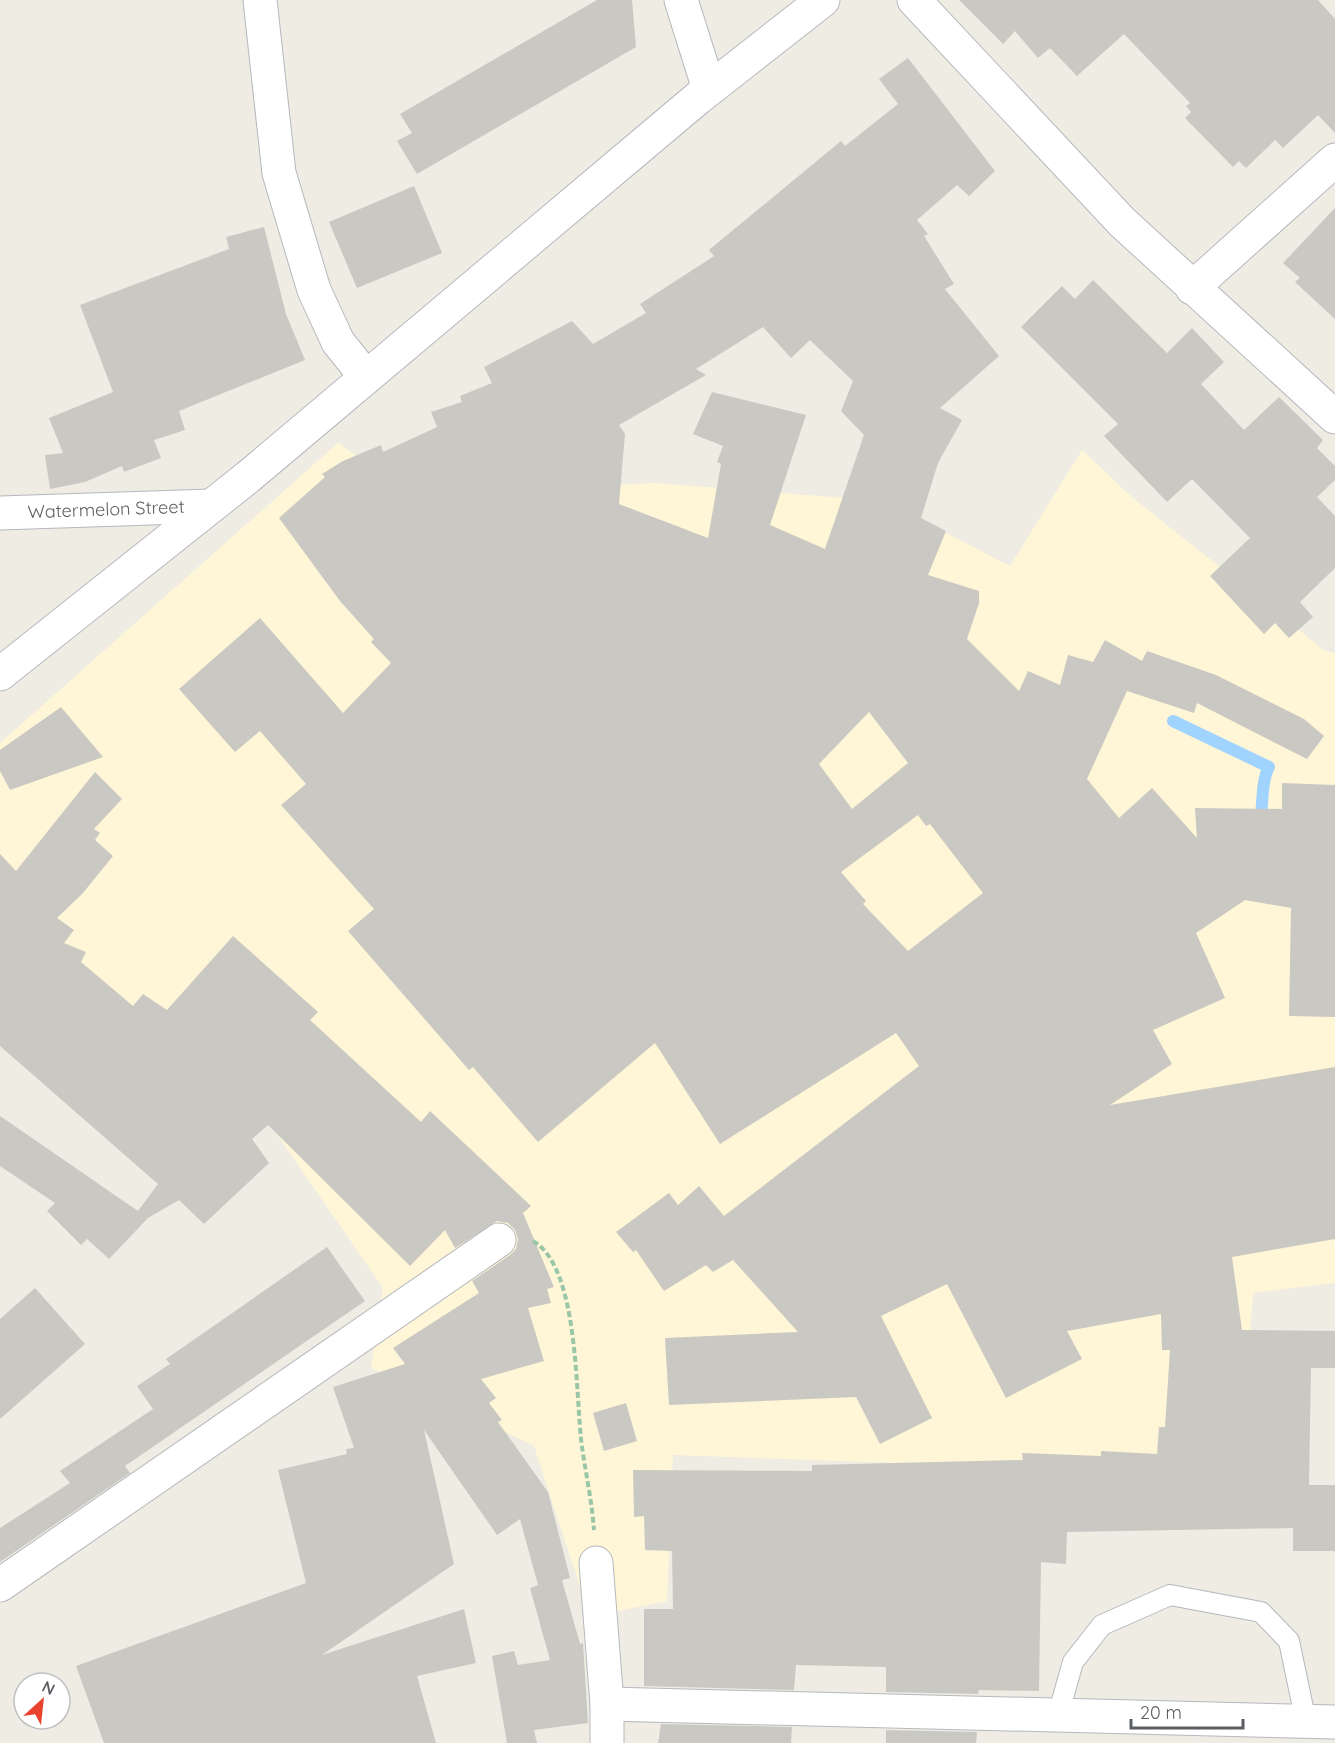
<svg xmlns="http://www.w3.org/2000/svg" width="1335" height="1743" viewBox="0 0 1335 1743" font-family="Quicksand,sans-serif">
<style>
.commercial{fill:#fef6d7}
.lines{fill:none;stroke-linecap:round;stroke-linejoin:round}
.stream{stroke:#a1d3ff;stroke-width:12}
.building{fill:#cac8c2;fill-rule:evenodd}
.service-casing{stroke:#b5b8bd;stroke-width:22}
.minor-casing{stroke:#b5b8bd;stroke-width:35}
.secondary-casing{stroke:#b6b9bf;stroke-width:35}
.path{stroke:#98c6a7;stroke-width:4;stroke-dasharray:6 3;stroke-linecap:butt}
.service{stroke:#fff;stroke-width:20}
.minor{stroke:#fff;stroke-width:33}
.secondary{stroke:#fff;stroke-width:33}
.labels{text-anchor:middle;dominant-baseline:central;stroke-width:4.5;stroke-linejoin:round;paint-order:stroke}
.street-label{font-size:18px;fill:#5b5e63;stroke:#fff}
</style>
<rect width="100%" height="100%" fill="#eeece3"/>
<polygon class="commercial" points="338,443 413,495 654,483 884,501 1010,566 1082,450 1133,498 1324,650 1335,653 1335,1283 1253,1293 1239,1475 673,1455 667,1601 590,1617 534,1446 371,1368 383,1288 211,1039 46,969 0,930 0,743"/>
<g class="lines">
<path class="stream" d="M1173,721L1269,767C1261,781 1263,807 1260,825"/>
</g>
<g class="building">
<polygon points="597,0 632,0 636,47 417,174 397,141 412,133 400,114"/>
<polygon points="959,0 1318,0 1335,19 1335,133 1318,115 1283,148 1275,140 1246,168 1239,161 1233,167 1185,118 1191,112 1186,106 1190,103 1124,34 1077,76 1050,48 1038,58 1015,31 1003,44"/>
<path d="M908,58L995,171L969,196L957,185L917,220L928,234L924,236L954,284L945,289L999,356L940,408L962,420L938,463L921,518L946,531L928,575L979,591V603L967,639L1019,691L1028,671L1060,685L1068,655L1093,662L1105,640L1142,661L1147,651L1216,675L1304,719L1324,736L1307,759L1197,703L1194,713L1127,691L1087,779L1119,818L1152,788L1197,838L1195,808L1282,809V783L1335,785V1017L1289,1016L1291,908L1245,900L1196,933L1225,998L1153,1030L1172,1064L1110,1105L1335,1067V1239L1232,1257L1242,1330L1335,1331V1368H1311L1309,1485H1335V1551H1293V1528L1067,1532L1066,1564L1041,1562L1039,1691L979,1690L978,1694L886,1692V1667L796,1665L794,1690L644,1686V1609H673L672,1551L645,1550L644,1516L634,1517L633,1470L812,1471V1465L1023,1460L1022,1453L1101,1456V1451L1157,1454L1159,1427H1165L1170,1350H1162L1161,1314L1067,1331L1082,1359L1006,1398L947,1284L881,1316L932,1418L880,1444L856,1397L669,1405L665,1338L798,1332L733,1260L713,1272L706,1265L664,1291L636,1250L633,1252L616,1232L669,1193L678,1205L699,1186L724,1216L919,1066L896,1033L720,1144L655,1043L538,1142L473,1067L469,1070L348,931L374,909L281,805L306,784L260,731L235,752L179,689L260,618L343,713L391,663L371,642L374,639L340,601L279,518L325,477L322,474L343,461L381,445L383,452L437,427L431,412L462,402L460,396L492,383L484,367L572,321L593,344L646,313L640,304L714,256L709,250L841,141L845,146L898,104L879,79ZM763,327L791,358L810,340L853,381L841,411L864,435L825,549L770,525L806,415L712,392L693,434L723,446L717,462L721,464L708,538L619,504L625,434L619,425L706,375L696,369ZM869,712L908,763L852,809L819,764ZM918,815L926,826L930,824L983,893L908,951L863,904L866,901L841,872Z"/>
<polygon points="414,186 442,253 357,288 329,222"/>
<polygon points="1335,208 1335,319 1295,282 1300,278 1283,263"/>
<polygon points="264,227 286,314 305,360 179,411 185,430 154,440 161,458 124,472 122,466 85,482 50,489 45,455 63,453 49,418 113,392 80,305 229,249 226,237"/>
<polygon points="1093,280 1167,353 1192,328 1224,362 1201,384 1244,430 1279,397 1323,440 1317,448 1335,466 1335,480 1317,497 1335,516 1335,568 1300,602 1313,617 1289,638 1275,623 1264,634 1210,576 1250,538 1192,479 1167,502 1104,436 1118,424 1021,327 1062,286 1075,299"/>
<polygon points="61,707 103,757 10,790 0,771 0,750"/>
<polygon points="95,772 122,799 94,829 100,833 95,840 113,856 83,893 57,918 74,930 64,943 86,952 81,962 133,1006 143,994 167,1010 233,936 318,1012 310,1020 421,1122 430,1111 531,1206 523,1213 554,1287 547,1289 551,1303 528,1308 544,1361 481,1379 496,1398 489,1403 502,1420 498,1422 548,1492 570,1578 562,1580 580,1644 583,1643 588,1723 534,1730 537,1743 507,1743 492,1656 514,1651 518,1665 550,1660 530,1588 538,1585 520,1519 497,1535 424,1430 454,1564 322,1655 464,1609 476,1663 417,1676 436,1743 104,1743 76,1666 306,1583 278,1470 347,1454 346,1449 354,1448 333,1387 405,1364 393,1348 479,1293 472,1281 510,1255 516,1249 518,1239 515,1230 508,1223 497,1221 455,1248 445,1230 410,1266 268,1125 252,1139 269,1163 204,1224 179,1200 148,1218 109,1259 87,1239 81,1245 47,1211 55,1203 0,1166 0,1116 138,1211 158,1184 0,1046 0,854 16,871"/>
<polygon points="327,1247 365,1301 125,1466 130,1473 0,1562 0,1528 70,1483 60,1471 153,1409 137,1386 170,1364 166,1359"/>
<polygon points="35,1288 85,1344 0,1419 0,1319"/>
<polygon points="626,1403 637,1441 604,1451 593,1413"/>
<polygon points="661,1724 792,1727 791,1743 658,1743"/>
<polygon points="886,1730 977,1732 976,1743 886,1743"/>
</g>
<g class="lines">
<defs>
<polyline id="service" points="1058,1715 1073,1662 1102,1625 1170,1595 1261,1612 1289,1641 1306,1722"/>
<g id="minor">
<polyline points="260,0 279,173 314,290 338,342 366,377"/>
<polyline points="681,0 709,89"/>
<polyline points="914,0 1122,222 1335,417"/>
<polyline points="1192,288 1335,160"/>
<polyline points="0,513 211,506"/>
<polyline points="596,1563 607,1704 607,1743"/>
<polyline points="0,1585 499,1240"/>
<polyline points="607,1704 1335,1722"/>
</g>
<polyline id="secondary" points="0,674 248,477 698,98 823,0"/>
</defs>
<use href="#service" class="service-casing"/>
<use href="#minor" class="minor-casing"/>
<use href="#secondary" class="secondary-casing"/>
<path class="path" d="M533,1241C580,1268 575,1397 582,1447C586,1475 592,1502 594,1530"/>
<use href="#service" class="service"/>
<use href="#minor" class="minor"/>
<use href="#secondary" class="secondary"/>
</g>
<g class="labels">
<g class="street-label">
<text transform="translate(106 509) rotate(-2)">Watermelon Street</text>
</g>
</g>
<g transform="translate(42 1701) rotate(27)"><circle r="28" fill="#ffffff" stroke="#bdbfc1" stroke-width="1.5"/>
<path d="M0-4.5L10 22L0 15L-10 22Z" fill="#e9422d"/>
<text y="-9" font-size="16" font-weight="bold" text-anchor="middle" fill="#5b5e63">N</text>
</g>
<path d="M1131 1719v9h112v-9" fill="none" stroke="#5b5e63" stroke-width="3"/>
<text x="1140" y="1719" font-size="18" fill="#5b5e63" stroke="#ffffff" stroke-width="4.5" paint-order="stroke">20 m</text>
</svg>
